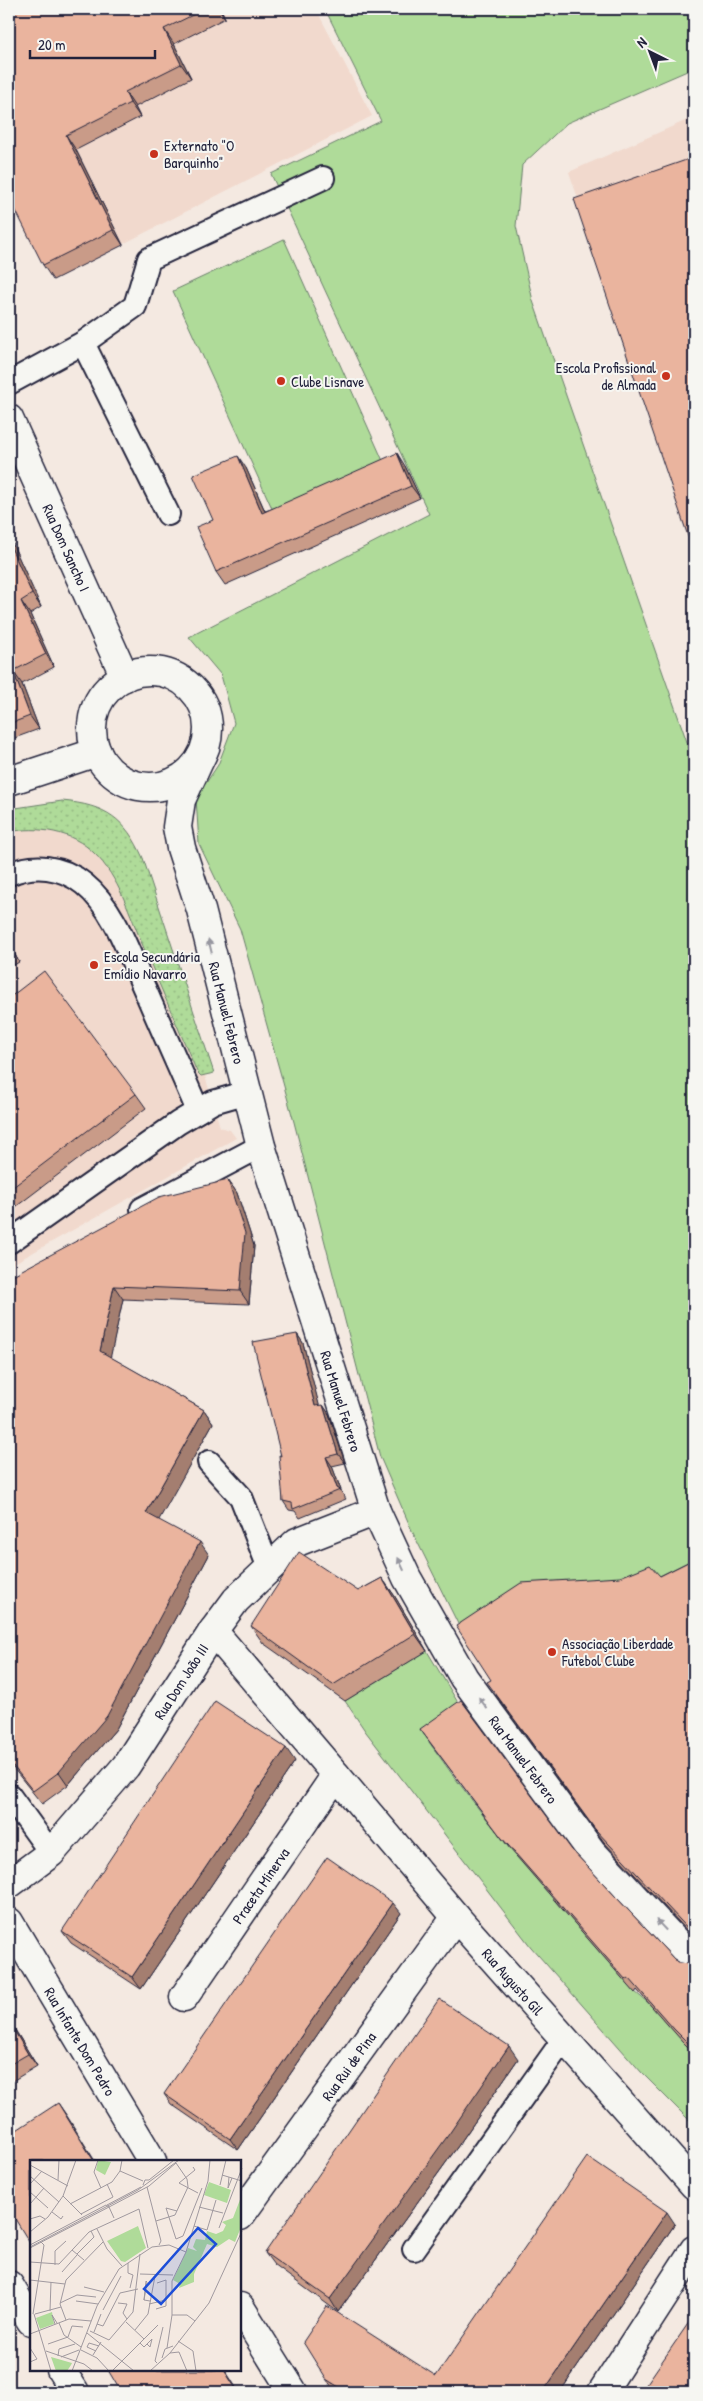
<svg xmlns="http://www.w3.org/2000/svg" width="703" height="2401" viewBox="0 0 703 2401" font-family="'Patrick Hand',sans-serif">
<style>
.built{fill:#f1d9cd}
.grass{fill:#afdb99;stroke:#687e6a}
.garden{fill:url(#garden-dots);stroke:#687e6a}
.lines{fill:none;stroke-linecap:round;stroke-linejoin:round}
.service-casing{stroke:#22223b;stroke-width:26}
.pedestrian-casing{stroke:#22223b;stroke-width:31}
.minor-casing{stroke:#22223b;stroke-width:31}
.tertiary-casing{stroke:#22223b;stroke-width:31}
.secondary-casing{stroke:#22223b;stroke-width:31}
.service{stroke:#f6f6f2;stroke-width:22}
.pedestrian{stroke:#f6f6f2;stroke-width:28}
.minor{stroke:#f6f6f2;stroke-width:28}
.tertiary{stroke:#f6f6f2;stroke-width:28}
.secondary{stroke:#f6f6f2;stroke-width:28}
.wall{fill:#c99b88;stroke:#22223b}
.shaded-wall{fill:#a47e6f;stroke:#22223b}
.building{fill:#eab49e;stroke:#22223b}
.oneway{fill:#9797a0}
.poi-dot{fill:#c8321e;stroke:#f6f6f2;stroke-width:2}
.labels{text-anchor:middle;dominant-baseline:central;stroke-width:4;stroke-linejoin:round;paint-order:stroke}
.poi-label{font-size:15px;fill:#22223b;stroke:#f6f6f2;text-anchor:start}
.street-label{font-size:15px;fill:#22223b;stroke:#f6f6f2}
.inset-road{fill:none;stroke:#a0999f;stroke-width:1}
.view{fill:#1d4ed8;fill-opacity:0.15;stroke:#1d4ed8;stroke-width:2.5}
.inset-edge{fill:none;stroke:#22223b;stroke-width:2.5}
</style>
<defs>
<pattern id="garden-dots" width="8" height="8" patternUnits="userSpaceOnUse" patternTransform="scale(1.25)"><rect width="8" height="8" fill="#afdb99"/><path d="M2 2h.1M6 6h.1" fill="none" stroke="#96bc85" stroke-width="1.8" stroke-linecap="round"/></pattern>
</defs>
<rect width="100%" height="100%" fill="#f4e9e1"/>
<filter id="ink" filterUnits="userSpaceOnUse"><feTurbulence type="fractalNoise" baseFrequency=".02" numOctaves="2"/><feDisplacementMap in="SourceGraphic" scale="10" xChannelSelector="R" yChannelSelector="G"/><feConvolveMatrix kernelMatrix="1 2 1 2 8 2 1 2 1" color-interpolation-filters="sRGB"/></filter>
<g filter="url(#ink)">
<g class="built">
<polygon points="47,9 316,9 372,116 53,280 9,192"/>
<polygon points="694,117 694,541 569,172"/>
<polygon points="62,801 81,803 100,809 116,818 133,836 143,858 214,1073 205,1076 220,1127 230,1130 236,1138 9,1266 9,809"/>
</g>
<g class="grass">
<polygon points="325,9 694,9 694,68 567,123 522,165 516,226 533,301 694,762 694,1576 465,1638 413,1533 380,1457 294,1122 240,929 199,844 196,798 218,765 234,723 221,675 189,637 429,514 271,174 381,121"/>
<polygon points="284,239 388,472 277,519 173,291"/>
<path d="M427,1651L466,1716L429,1742C491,1831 564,1911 635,1992L652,2006L694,2053V2125L642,2073L531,1947L366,1732L345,1701Z"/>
</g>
<path class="garden" d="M62,801C106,805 125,818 143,858L214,1073L201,1076L197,1072C179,1030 161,988 143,946C130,915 119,877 94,853C72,831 38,826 9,832V809Z"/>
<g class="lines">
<defs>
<g id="service">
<polyline points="83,343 135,306 149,259 323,178"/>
<polyline points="9,383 83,343 168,514"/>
<path d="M9,874C34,863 62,866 84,884C116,910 129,955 146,992C163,1032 181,1071 198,1111"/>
<polyline points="142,1209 261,1146"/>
<polyline points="9,1242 178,1123 213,1102 248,1092"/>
<polyline points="209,1462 241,1497 269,1568"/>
<polyline points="9,1795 51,1853"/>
<polyline points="414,2249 564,2039"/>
</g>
<polyline id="pedestrian" points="213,1631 336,1775"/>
<g id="minor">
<path id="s1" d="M9,1884L51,1853L126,1766L213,1631L236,1600L297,1542L376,1511"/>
<path id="s2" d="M9,1922L152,2161"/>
<path id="s3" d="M184,1997L336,1775L456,1917L694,2185"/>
<path id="s4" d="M240,2216L456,1917"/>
<polyline points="9,2285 31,2321"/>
<polyline points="240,2307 293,2392"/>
<polyline points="61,2370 75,2392"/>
<polyline points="602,2392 694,2250"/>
</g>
<g id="tertiary">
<path id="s5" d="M200,759L181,800L177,827L181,848L201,910L261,1146L376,1511L407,1578L464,1678L592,1852L694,1961"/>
</g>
<g id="secondary">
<path id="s6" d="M9,419L125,677"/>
<circle cx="150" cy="729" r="58"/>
<polyline points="9,781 97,752"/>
</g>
</defs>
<use href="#service" class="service-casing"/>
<use href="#pedestrian" class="pedestrian-casing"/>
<use href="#minor" class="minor-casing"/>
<use href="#tertiary" class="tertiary-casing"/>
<use href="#secondary" class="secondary-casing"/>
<use href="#service" class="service"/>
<use href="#pedestrian" class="pedestrian"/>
<use href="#minor" class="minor"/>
<use href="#tertiary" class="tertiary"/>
<use href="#secondary" class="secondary"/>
</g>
<g class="wall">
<polygon points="9,9 221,9 225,18 174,44 191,78 135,107 140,117 76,150 123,245 53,280 43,265"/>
<polygon points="405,466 420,498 225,585 216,572 213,520 246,468 265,511"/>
<polygon points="9,536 41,607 30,614 54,667 22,684 39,729 9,740"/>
<polygon points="9,944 19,962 9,968"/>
<polygon points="9,998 136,1094 146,1108 9,1212"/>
<polygon points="228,1180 237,1193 254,1246 249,1304 123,1299 110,1357 204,1410 213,1423 158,1520 209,1555 116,1729 68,1785 42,1804 9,1763 9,1277"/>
<polygon points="297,1334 303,1343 319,1406 323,1405 329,1414 345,1463 332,1466 342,1493 346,1499 300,1518 295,1511 289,1510 283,1501 281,1456"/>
<polygon points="694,1559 694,1938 604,1842 496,1695 660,1576"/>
<polygon points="382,1578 394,1595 427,1651 345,1701 263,1643 251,1626 358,1591"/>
<polygon points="420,1729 572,1850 674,1959 680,1963 688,1964 694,1961 694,2053 683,2042 637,1990 635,1993 510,1849"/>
<polygon points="295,1761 141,1989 71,1943 62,1931"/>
<polygon points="401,1913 238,2150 171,2104 164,2094"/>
<polygon points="9,2020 37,2066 9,2083"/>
<polygon points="518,2059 458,2146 338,2312 274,2265 265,2253"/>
<polygon points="675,2224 560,2392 336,2392 326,2379 436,2376"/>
</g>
<g class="shaded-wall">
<polygon points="219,9 221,9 225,18"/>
<polygon points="164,29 174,44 191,78 181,64"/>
<polygon points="125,92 135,107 140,117 130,103"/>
<polygon points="66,135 76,150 123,245 113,230"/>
<polygon points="397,453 405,466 420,498 411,486"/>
<polygon points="238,456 246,468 271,525 262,513"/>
<polygon points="9,536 41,607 32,594 9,543"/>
<polygon points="21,601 30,614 54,667 46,654"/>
<polygon points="13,671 22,684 39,729 30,716"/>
<polygon points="9,944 19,962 9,947"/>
<polygon points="228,1180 237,1193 254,1246 249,1304 240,1291"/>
<polygon points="114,1286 123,1299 109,1364 100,1351"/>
<polygon points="297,1334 303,1343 322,1416 315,1406"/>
<polygon points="323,1405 329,1414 345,1463 338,1454"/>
<polygon points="204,1410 213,1423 155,1527 146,1513"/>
<polygon points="326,1457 332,1466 342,1493 340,1490 337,1488"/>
<polygon points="200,1542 209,1555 116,1729 68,1785 59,1772"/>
<polygon points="382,1578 394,1595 427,1651 415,1634"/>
<polygon points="286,1748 295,1761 141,1989 132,1977"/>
<polygon points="393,1903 401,1913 238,2150 230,2139"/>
<polygon points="9,2020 37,2066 28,2054 9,2022"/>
<polygon points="509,2046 518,2059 458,2146 338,2312 330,2299"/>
<polygon points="58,2103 67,2116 95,2161 94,2161"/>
<polygon points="667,2212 675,2224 560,2392 543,2392"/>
<polygon points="224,2370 225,2370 239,2392 238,2392"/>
</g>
<g class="building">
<polygon points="9,9 205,9 164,29 181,64 125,92 130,103 66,135 113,230 43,265 9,197"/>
<polygon points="692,158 694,164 694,554 574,199"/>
<polygon points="397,453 411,486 216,572 196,527 213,520 193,475 238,456 262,513"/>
<polygon points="9,543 32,594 21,601 46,654 13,671 30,716 9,724"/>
<polygon points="44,971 136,1094 9,1190 9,998"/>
<polygon points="228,1180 245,1233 240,1291 114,1286 100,1351 204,1410 146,1513 200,1542 107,1716 59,1772 33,1791 9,1761 9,1277 159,1197"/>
<polygon points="297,1334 315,1406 323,1405 338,1454 326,1457 337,1488 340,1490 293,1509 292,1503 283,1501 279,1455 281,1456 253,1342"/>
<polygon points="299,1552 358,1591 382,1578 415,1634 333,1685 251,1626"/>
<polygon points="694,1559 694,1935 595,1829 487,1682 491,1680 456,1626 521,1583 620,1577 650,1565 660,1576"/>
<polygon points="461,1700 572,1850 674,1959 680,1963 688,1964 694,1961 694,2049 674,2029 629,1978 626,1980 501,1837 420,1729"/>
<polygon points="215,1701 286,1748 132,1977 62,1931"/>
<polygon points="327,1857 393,1903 230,2139 164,2094"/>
<polygon points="439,1999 509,2046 449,2134 330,2299 265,2253"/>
<polygon points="9,2022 28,2054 9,2065"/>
<polygon points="58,2103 94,2161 31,2161 31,2245 9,2209 9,2135"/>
<polygon points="587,2157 667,2212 543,2392 347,2392 326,2379 303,2342 327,2306 436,2376"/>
<polygon points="694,2315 694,2392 641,2392"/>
<polygon points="108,2370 224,2370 238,2392 121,2392"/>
</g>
<defs><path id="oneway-solid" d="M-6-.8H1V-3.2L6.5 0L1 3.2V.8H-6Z" transform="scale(1.25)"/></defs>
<g class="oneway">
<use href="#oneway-solid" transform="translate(210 946) rotate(-104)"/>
<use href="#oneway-solid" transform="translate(401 1564) rotate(-115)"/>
<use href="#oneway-solid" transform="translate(483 1703) rotate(-126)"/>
<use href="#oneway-solid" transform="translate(661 1925) rotate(-133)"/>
</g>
</g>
<g class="poi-dot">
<circle cx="154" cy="154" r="5"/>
<circle cx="666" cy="376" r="5"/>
<circle cx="281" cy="381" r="5"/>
<circle cx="94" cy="965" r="5"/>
<circle cx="552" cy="1652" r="5"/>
</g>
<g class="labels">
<g class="poi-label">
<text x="164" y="145">Externato "O<tspan x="164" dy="17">Barquinho"</tspan></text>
<text x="656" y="367" text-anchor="end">Escola Profissional<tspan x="656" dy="17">de Almada</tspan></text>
<text x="291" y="381">Clube Lisnave</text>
<text x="104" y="956">Escola Secundária<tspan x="104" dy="17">Emídio Navarro</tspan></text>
<text x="562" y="1643">Associação Liberdade<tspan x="562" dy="17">Futebol Clube</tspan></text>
</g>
<g class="street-label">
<text stroke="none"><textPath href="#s6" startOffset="141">Rua Dom Sancho I</textPath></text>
<text stroke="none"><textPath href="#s5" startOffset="265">Rua Manuel Febrero</textPath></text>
<text stroke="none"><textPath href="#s5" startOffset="670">Rua Manuel Febrero</textPath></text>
<text stroke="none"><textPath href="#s1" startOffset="268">Rua Dom João III</textPath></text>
<text stroke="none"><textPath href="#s5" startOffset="1075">Rua Manuel Febrero</textPath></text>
<text stroke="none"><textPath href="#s3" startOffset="135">Praceta Minerva</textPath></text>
<text stroke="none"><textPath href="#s3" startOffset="541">Rua Augusto Gil</textPath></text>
<text stroke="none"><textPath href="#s2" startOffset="139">Rua Infante Dom Pedro</textPath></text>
<text stroke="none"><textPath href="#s4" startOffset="185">Rua Rui de Pina</textPath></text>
</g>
</g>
<g transform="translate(30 2160)">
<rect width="211" height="211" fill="#f4e9e1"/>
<path d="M179,22L201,30L197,43L174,35ZM211,37V67L205,82L199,79L187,87L177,84L164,114V122L149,128L150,124L143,120L158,88L167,91L163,87L166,79L175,80L177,71L186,74L193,71L196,65L192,62L203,58Z" fill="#afdb99"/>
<path d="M108,66L116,88L95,102L91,101L77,81ZM22,152L24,164L10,169L6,158Z" fill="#afdb99"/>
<path d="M68,0L81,2L75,15L66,10ZM21,197L42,203L41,205L37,211H26Z" fill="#afdb99"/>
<path class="inset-road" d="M68,0L64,12L71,28M0,5L38,26M163,7L165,10L149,23L168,33M90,11L113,21M192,15L212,21M0,16L29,42M199,17L198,28L202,18M28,20L29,0M0,24L12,11M113,25L115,20H119L144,0M190,25L196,0M117,27L131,81L129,85M0,32L18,48M33,36L52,55M0,44L14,28M40,44L82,22L90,11L92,0M77,45L111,27M169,47L193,53M147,51L136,48L146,79L153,76L172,28M22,52L31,59L33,56M51,54L83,37L77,24M84,58L79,47L119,26L146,3L157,19L158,27L145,55L126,61M0,59L10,56L15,59M164,66L177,70L186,40M189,68L212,8M67,69L77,89L92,106M0,72L18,57L33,36L46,0M0,85L76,45L79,47L0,88M0,87L108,30L149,0M42,90L54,100M156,92L178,21L180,0M47,94L64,77L61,71M0,102L29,104L59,72L109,49L118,88M98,103V113L103,115L100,128M25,105V91L36,81M32,112L47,95M110,114L143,115M0,120L35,124M54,127L74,132M114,140L116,121L117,122L114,140L120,141M46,141L68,144M30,143L47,135L66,137M88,143L97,144L93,153L97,159M119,144L136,140M126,149L136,146V120L127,123M73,150L91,116M20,151L21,122M3,154L14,85L11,82M4,154L21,211M5,154L31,147M142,155H157L165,161M36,160L30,144L36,120L73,82M96,162L114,179M29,163L34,175L51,187M25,164L22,155L27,163M67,164L73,166L90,133L108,129M105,170L118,154L125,116M60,171L79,180L103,152L110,94M64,172L71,154M57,173L104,211M0,174L39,159L61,161M148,181L163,191L166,211M110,183L114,187L122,179L120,187L117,184M18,184L38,177L42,166L53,167M0,188L7,199L0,202M137,188L142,155V121L156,92M51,190L67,198L79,211M16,191L54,204L63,211M66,191L57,187L59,183L69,186M140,193L149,192L157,211M63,195L71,182M28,196L29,189L45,184M31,197L49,190M132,198L135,189L143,186M127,203L125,201L133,167M42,211L67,146L89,109L122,87L139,85L156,92M82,211L128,165M120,211L140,193L179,143L212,71"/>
<path class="view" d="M168,68L186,84L131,144L114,129Z"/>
<rect width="211" height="211" class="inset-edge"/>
</g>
<rect width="703" height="2401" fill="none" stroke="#f6f6f2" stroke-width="30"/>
<rect x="15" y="15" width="673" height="2371" fill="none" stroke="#22223b" stroke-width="2" filter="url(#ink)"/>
<g transform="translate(650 52) rotate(318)" stroke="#f6f6f2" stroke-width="4" paint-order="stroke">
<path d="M0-4L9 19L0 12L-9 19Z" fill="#22223b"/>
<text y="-8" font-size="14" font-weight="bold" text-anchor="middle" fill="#22223b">N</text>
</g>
<path d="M30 50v8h125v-8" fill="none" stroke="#22223b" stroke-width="2.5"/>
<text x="38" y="50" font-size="15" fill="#22223b" stroke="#f6f6f2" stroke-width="4" paint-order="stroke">20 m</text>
</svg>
